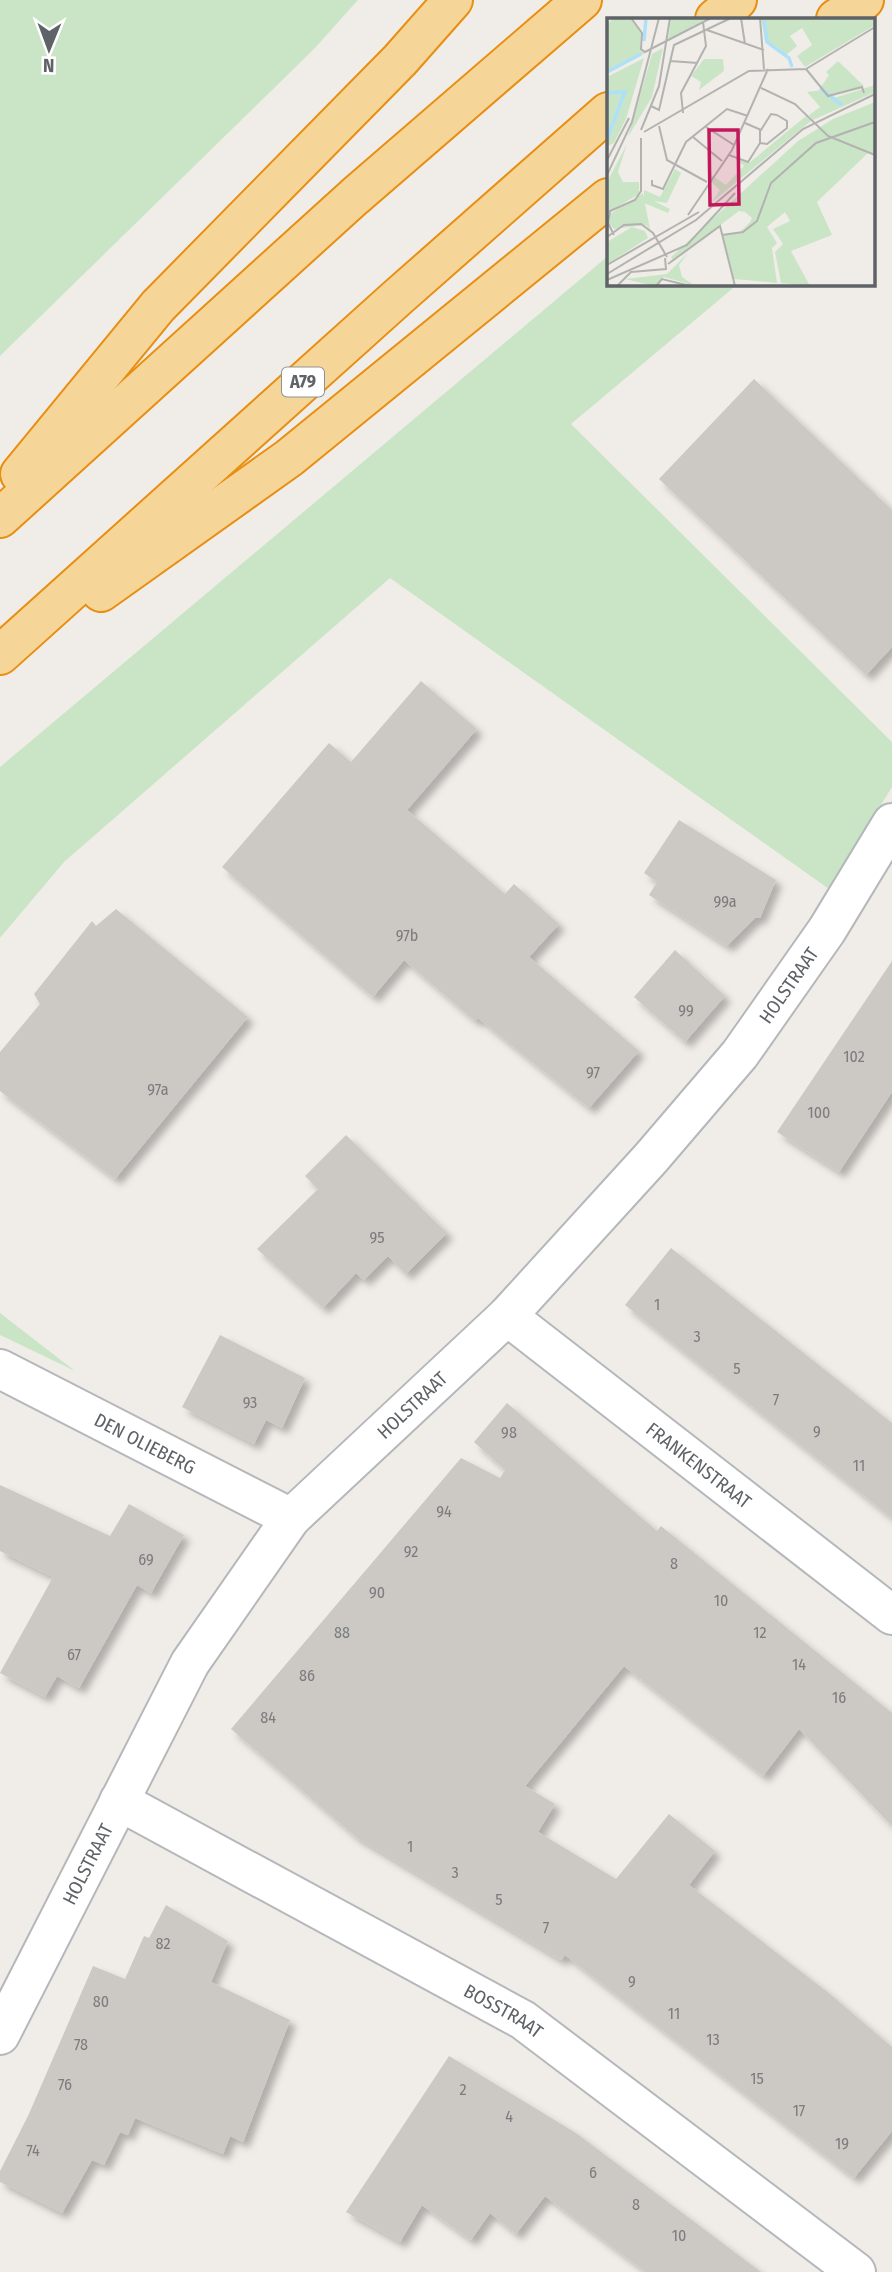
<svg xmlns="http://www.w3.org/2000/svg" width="892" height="2272" viewBox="0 0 892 2272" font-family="'Fira Sans Condensed',sans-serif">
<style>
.green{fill:#cae5c6}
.building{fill:#ccc8c4;filter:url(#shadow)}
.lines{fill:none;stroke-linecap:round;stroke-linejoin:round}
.minor-casing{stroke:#b5b8bb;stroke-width:42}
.motorway-casing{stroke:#e88e10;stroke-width:42}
.minor{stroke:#fff;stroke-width:38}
.motorway{stroke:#f6d599;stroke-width:38}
.labels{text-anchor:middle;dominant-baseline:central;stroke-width:5;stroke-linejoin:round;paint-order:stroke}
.number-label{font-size:16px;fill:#7a7c7e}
.shield{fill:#fff;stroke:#8f9295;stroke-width:2}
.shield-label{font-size:18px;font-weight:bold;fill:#5f6367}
.street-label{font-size:19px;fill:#5f6367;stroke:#fff}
.inset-river{fill:none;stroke:#aee1f9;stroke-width:3.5}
.inset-road{fill:none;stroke:#b2b2b0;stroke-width:2}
.view{fill:#c2185b;fill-opacity:0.15;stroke:#c2185b;stroke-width:3.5}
.inset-edge{fill:none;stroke:#5f6367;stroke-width:3.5}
</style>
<defs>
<filter id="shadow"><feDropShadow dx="6" dy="6" stdDeviation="3.5" flood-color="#0004"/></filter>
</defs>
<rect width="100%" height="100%" fill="#f0ede8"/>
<g class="green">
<polygon points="0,0 358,0 314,49 0,356"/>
<polygon points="608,256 608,284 738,284 571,424 892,742 892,787 829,889 390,578 64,862 0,938 0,767"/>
<polygon points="0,1313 75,1371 0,1335"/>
</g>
<g class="building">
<polygon points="754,379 892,510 892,647 866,675 659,479"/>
<polygon points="421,681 477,729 407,810 505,894 514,884 559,924 529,957 639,1051 589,1108 478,1018 475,1021 404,960 373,997 222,867 329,743 351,762"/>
<polygon points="679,820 776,880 760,918 755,918 727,946 649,895 657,882 644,873"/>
<polygon points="116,909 248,1017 115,1179 0,1091 0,1052 40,1004 34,994 92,921 96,926"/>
<polygon points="675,950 725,996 685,1042 634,997"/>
<polygon points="892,961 892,1092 839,1172 777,1132"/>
<polygon points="346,1135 447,1233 406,1274 388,1256 364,1280 356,1273 323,1308 257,1249 318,1189 305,1176"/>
<polygon points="671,1248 892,1423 892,1518 625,1305"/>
<polygon points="220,1335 305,1378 282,1428 266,1420 254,1444 182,1407"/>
<polygon points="507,1403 657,1531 661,1526 892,1713 892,1826 799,1729 763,1776 624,1666 525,1786 555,1804 538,1832 616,1879 669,1814 715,1851 689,1885 830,1994 892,2047 892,2131 854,2178 565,1955 561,1960 356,1837 231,1729 461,1458 500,1478 505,1470 474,1442"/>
<polygon points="0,1485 110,1536 129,1504 184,1535 151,1593 137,1585 79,1688 57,1676 45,1697 0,1673 53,1577 0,1551"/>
<polygon points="166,1905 228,1941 211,1982 290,2020 243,2142 230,2136 223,2154 135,2118 128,2135 120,2132 104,2165 92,2160 62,2213 0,2182 0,2171 28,2116 93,1966 125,1979 144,1936 149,1938"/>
<polygon points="449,2056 576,2133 761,2272 646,2272 545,2196 516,2234 490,2213 471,2240 422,2205 400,2242 346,2212"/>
</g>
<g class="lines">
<defs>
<g id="minor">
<path id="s1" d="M507,1316L892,1615"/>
<path id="s2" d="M0,1369L291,1518"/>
<path id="s3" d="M119,1801L523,2020L856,2272"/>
<path id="s4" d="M0,2035L190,1663L291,1518L507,1316L651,1158L740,1054L827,930L892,823"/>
</g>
<g id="motorway">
<polyline points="715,19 737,0"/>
<polyline points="836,19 864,0"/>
<polyline points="20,474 158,306 400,60 453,0"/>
<polyline points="0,518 354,197 582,0"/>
<polyline points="101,592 289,458 608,198"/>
<polyline points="0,655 398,297 608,112"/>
</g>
</defs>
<use href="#minor" class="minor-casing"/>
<use href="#motorway" class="motorway-casing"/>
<use href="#minor" class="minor"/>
<use href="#motorway" class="motorway"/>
</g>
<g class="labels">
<g class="number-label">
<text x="725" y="901">99a</text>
<text x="407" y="935">97b</text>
<text x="686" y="1010">99</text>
<text x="854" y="1056">102</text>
<text x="593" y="1072">97</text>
<text x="158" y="1089">97a</text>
<text x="819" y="1112">100</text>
<text x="377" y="1237">95</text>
<text x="657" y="1304">1</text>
<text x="697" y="1336">3</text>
<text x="737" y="1368">5</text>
<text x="776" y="1399">7</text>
<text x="250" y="1402">93</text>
<text x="817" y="1431">9</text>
<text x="509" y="1432">98</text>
<text x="859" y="1465">11</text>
<text x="444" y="1511">94</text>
<text x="411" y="1551">92</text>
<text x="146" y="1559">69</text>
<text x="674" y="1563">8</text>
<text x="377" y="1592">90</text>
<text x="721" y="1600">10</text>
<text x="342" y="1632">88</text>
<text x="760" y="1632">12</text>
<text x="74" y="1654">67</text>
<text x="799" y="1664">14</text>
<text x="307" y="1675">86</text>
<text x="839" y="1697">16</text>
<text x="268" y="1717">84</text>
<text x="410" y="1846">1</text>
<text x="455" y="1872">3</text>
<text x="499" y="1899">5</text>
<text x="546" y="1927">7</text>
<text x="163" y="1943">82</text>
<text x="632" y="1981">9</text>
<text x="101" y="2001">80</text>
<text x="674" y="2013">11</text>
<text x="713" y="2039">13</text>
<text x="81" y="2044">78</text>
<text x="757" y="2078">15</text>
<text x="65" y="2084">76</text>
<text x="463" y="2089">2</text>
<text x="799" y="2110">17</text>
<text x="509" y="2116">4</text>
<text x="842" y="2143">19</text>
<text x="33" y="2150">74</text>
<text x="593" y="2172">6</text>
<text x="636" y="2204">8</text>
<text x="679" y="2235">10</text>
</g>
<rect class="shield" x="282" y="367.5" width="42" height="29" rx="5"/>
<g class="shield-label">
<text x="303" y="382">A79</text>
</g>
<g class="street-label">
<text stroke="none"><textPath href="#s4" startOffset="1325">HOLSTRAAT</textPath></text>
<text stroke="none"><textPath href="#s4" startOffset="760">HOLSTRAAT</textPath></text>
<text stroke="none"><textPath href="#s2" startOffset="163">DEN OLIEBERG</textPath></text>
<text stroke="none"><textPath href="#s1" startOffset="243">FRANKENSTRAAT</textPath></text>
<text stroke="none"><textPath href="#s4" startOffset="192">HOLSTRAAT</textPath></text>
<text stroke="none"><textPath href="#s3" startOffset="438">BOSSTRAAT</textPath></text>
</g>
</g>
<g transform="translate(607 18)">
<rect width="268" height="268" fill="#f0ede8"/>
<path d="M6,0H23L34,14L33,31L38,35L0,56V7ZM64,0H100L61,23ZM154,0H265L268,7L198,49L190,38L205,27L195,10L183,18L190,28L178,38L158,23ZM56,30L45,79L21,119L45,36ZM37,40L19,101L7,125L0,128V59ZM97,41H116L117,53L92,72L94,64L84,58ZM231,43L257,68L223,78L214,69L222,57L219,54ZM268,67V74L206,102L202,97L213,89L200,74L215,72L229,84L227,80ZM268,84V136L261,135L210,184L225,217L184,233L203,268L174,265L168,234L176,226L166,211L183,203L178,194L160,209L170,225L165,230L170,265L127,261L116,217L132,215L143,204L145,200L138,194L132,193L66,243L64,239L191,123L226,101ZM199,98L204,103L105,184L113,172L102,162L104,157L119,167L137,148L129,141L142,145ZM20,126L11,154L16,164H32V176L0,195V164ZM68,151L74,155L60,185L47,183L63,191L61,195L37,185V172L53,179ZM36,175L43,211L39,207L7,211L2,205L3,196ZM25,209L38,213L41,220L0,246V224ZM81,235L72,247L75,259L88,268L57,259L47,268L18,261L60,256Z" fill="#cae5c6"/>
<path class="inset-river" d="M157,0L160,24L182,40L185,49M37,23L39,0M0,54L34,36M213,70L235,87M0,75L18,74L0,121"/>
<path class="inset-road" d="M24,0L35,15L34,31L38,34L104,0M134,0L138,26M153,0L157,51M100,12L157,32M63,43L91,45M199,51L268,9M199,51L221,78L255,69L257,75M154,70L188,86L221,118L268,137M44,88L52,92L67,27L124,0M76,95L74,75L99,28L96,4M138,105L154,112L164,96L170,97M52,108L60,142L100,164M99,109L127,127M34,112L52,68L63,0M37,114L142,53L199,51M86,119L115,143M153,125L160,126L180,110V103L170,97M122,137L141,144L153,125V112M0,142L22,100M0,157L25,104L52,0M45,162V167L56,171L79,124L120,91L141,98M81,197L125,132L161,51M7,217L1,205L3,193L28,182L34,173V120M115,217L136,214L150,203L164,165L209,125L268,104M0,219L17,207L34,206L46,215L60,239M61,246L113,208L128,268M0,247L92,194M0,256L89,202L196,111L268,76M0,262L80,227L128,175M10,268L24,254L59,251L58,240M49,268L55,261L83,268"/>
<path class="view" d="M102,112H131L132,186L103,187Z"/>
<rect width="268" height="268" class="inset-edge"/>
</g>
<g transform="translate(49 49) rotate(181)" stroke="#ffffff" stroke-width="5" paint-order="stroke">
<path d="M0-5L12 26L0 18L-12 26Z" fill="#5f6367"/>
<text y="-10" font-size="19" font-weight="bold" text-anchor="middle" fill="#5f6367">N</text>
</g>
</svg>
